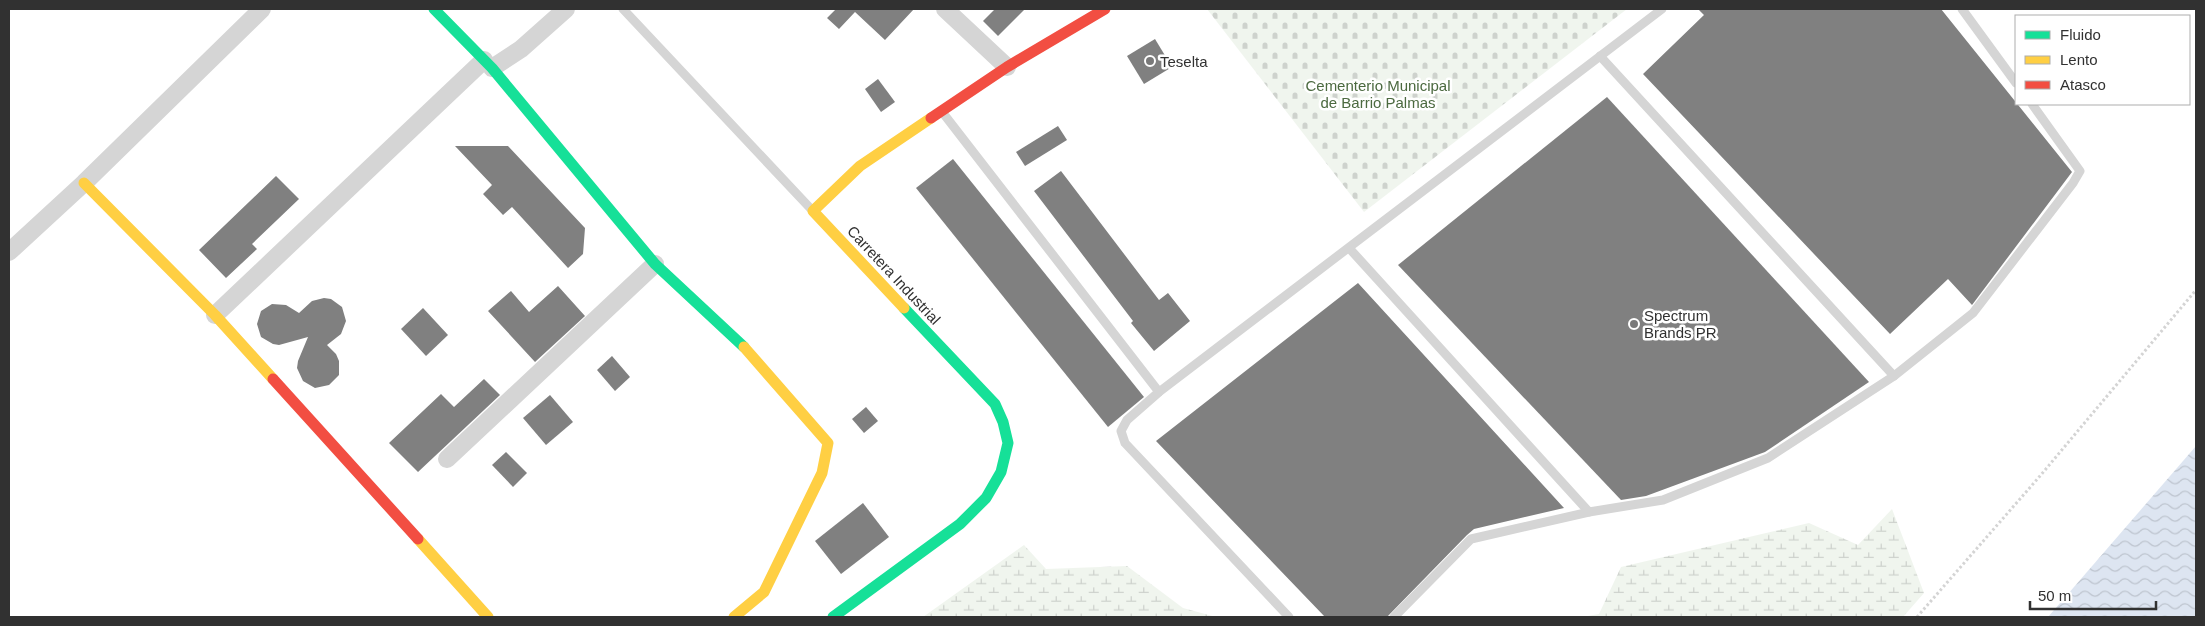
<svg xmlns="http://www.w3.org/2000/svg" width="2205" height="626" viewBox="0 0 2205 626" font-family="Arial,sans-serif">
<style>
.wetland{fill:url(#wetland-marsh)}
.cemetery{fill:url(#cemetery-stones)}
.water{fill:url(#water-waves)}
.building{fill:#808080}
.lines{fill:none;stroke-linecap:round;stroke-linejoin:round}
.path{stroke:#d4d4d4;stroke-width:3;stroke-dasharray:2.5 2.5;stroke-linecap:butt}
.lane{stroke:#d5d5d5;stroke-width:9}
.street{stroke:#d5d5d5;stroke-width:18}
.fast{stroke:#16e098;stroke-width:11}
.slow{stroke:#ffcf43;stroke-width:11}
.jam{stroke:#f24e42;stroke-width:11}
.poi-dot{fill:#797979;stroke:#fff;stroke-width:2}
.labels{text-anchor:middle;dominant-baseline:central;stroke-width:5;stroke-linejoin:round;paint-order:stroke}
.poi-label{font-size:15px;fill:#313131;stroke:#fff;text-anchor:start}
.park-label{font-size:15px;fill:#4c6a40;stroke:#fff}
.street-label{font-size:15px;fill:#313131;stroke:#fff}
</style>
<defs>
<pattern id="wetland-marsh" width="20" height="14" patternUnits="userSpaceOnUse" patternTransform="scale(1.25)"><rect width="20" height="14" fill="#f0f5ee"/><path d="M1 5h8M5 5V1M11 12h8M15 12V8" fill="none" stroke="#ced2cd"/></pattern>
<pattern id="cemetery-stones" width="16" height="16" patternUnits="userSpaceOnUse" patternTransform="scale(1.25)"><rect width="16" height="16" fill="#f0f5ee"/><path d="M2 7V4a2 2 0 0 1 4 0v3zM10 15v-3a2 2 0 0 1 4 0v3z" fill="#ced2cd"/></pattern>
<pattern id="water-waves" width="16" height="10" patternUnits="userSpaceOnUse" patternTransform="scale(1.25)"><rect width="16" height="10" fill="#dde5f1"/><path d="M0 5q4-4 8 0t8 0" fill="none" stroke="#bec5cf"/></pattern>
</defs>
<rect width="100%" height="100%" fill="#fff"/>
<g class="wetland">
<polygon points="1892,509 1924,593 1903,617 1582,617 1599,614 1621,567 1809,523 1858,545"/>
<polygon points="1024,545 1046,569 1127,566 1183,608 1216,617 923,617"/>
</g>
<polygon class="cemetery" points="1207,9 1627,9 1364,212"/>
<polygon class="water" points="2196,446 2196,617 2048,617"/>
<g class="building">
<polygon points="836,9 914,9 885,40 855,12 839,29 827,18"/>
<polygon points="995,9 1025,9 998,36 983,21"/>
<polygon points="1698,9 1941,9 2072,172 1972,305 1948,279 1890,334 1643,74 1704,15"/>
<polygon points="1155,39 1172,67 1144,84 1127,56"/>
<polygon points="878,79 895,102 881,112 865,89"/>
<polygon points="1607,97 1869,382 1765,452 1646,496 1621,500 1398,265"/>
<polygon points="1058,126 1067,140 1025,166 1016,152"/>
<polygon points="455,146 508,146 585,228 583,254 568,268 512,207 503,215 483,194 492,185"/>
<polygon points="953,159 1144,397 1108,427 916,188"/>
<polygon points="1061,171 1159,300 1168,293 1190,321 1154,351 1131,323 1133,321 1034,191"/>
<polygon points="276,176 299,199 252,244 257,249 226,278 199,250"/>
<polygon points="1358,283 1564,508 1474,529 1467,535 1387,617 1325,617 1156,441"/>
<polygon points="558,286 585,316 535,362 488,311 511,291 529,312"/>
<polygon points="324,298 331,299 342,307 346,321 341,334 327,345 336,354 339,361 339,375 329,385 315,388 303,381 297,368 298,361 308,337 279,345 273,344 261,337 257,324 261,311 272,304 286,305 299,313 312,301"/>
<polygon points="423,308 448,335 426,356 401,329"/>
<polygon points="612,356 630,377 615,391 597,370"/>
<polygon points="484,379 500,395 418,472 389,443 441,394 454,407"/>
<polygon points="550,395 573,422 546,445 523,418"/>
<polygon points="866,407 878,421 864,433 852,419"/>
<polygon points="506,452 527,473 513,487 492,465"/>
<polygon points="863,503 889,537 841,574 815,541"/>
</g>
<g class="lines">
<polyline class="path" points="1917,617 2040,476 2196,290"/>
<g class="lane">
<polyline points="623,9 811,209"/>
<polyline points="1962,9 2016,83"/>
<polyline points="1600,56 1894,376"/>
<polyline points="943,113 1159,392"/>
<polyline points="1349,248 1589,512"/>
<polyline points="1289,617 1125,443 1121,431 1127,420 1159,392 1662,9"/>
<polyline points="1394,617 1471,539 1589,512 1663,500 1768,458 1894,376 1973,313 2073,183 2080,171 2032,104"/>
</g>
<g class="street">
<polyline points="945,9 1007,67"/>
<polyline points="492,68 521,49 566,9"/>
<polyline points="9,252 84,183 262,9"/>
<polyline points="215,315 484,60"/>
<polyline points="447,459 655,264"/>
</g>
<g class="fast">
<polyline points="434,9 492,68 655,264 744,347"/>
<polyline points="833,617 960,524 986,498 1001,472 1008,443 1003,422 995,404 904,308"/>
</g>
<g class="slow">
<polyline points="84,183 215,315 273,379"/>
<polyline points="904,308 813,211 860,166 931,118"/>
<polyline points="418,539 488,617"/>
<polyline points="734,617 764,592 822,473 828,443 744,347"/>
</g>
<g class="jam">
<polyline points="931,118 1007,67 1105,9"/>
<polyline points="273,379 418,539"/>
</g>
</g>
<g class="poi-dot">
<circle cx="1150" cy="61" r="5"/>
<circle cx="1634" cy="324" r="5"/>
</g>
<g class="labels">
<g class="poi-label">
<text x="1160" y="61">Teselta</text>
<text x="1644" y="315">Spectrum<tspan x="1644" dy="17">Brands PR</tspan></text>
</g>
<g class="park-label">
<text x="1378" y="85">Cementerio Municipal<tspan x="1378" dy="17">de Barrio Palmas</tspan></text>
</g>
<g class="street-label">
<text transform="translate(894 275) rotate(47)">Carretera Industrial</text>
</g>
</g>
<rect width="2205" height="626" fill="none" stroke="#313131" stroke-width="20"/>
<rect x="2015" y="15" width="175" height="90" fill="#ffffff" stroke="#adadad"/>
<rect x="2025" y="31" width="25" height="8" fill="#16e098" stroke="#adadad"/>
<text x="2060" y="40" font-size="15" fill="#313131">Fluido</text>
<rect x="2025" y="56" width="25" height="8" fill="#ffcf43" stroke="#adadad"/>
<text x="2060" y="65" font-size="15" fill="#313131">Lento</text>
<rect x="2025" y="81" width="25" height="8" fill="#f24e42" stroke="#adadad"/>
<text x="2060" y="90" font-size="15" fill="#313131">Atasco</text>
<path d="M2030 601v8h126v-8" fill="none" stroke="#313131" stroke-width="2.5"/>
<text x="2038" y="601" font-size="15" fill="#313131" stroke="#ffffff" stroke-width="4" paint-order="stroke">50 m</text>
</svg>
